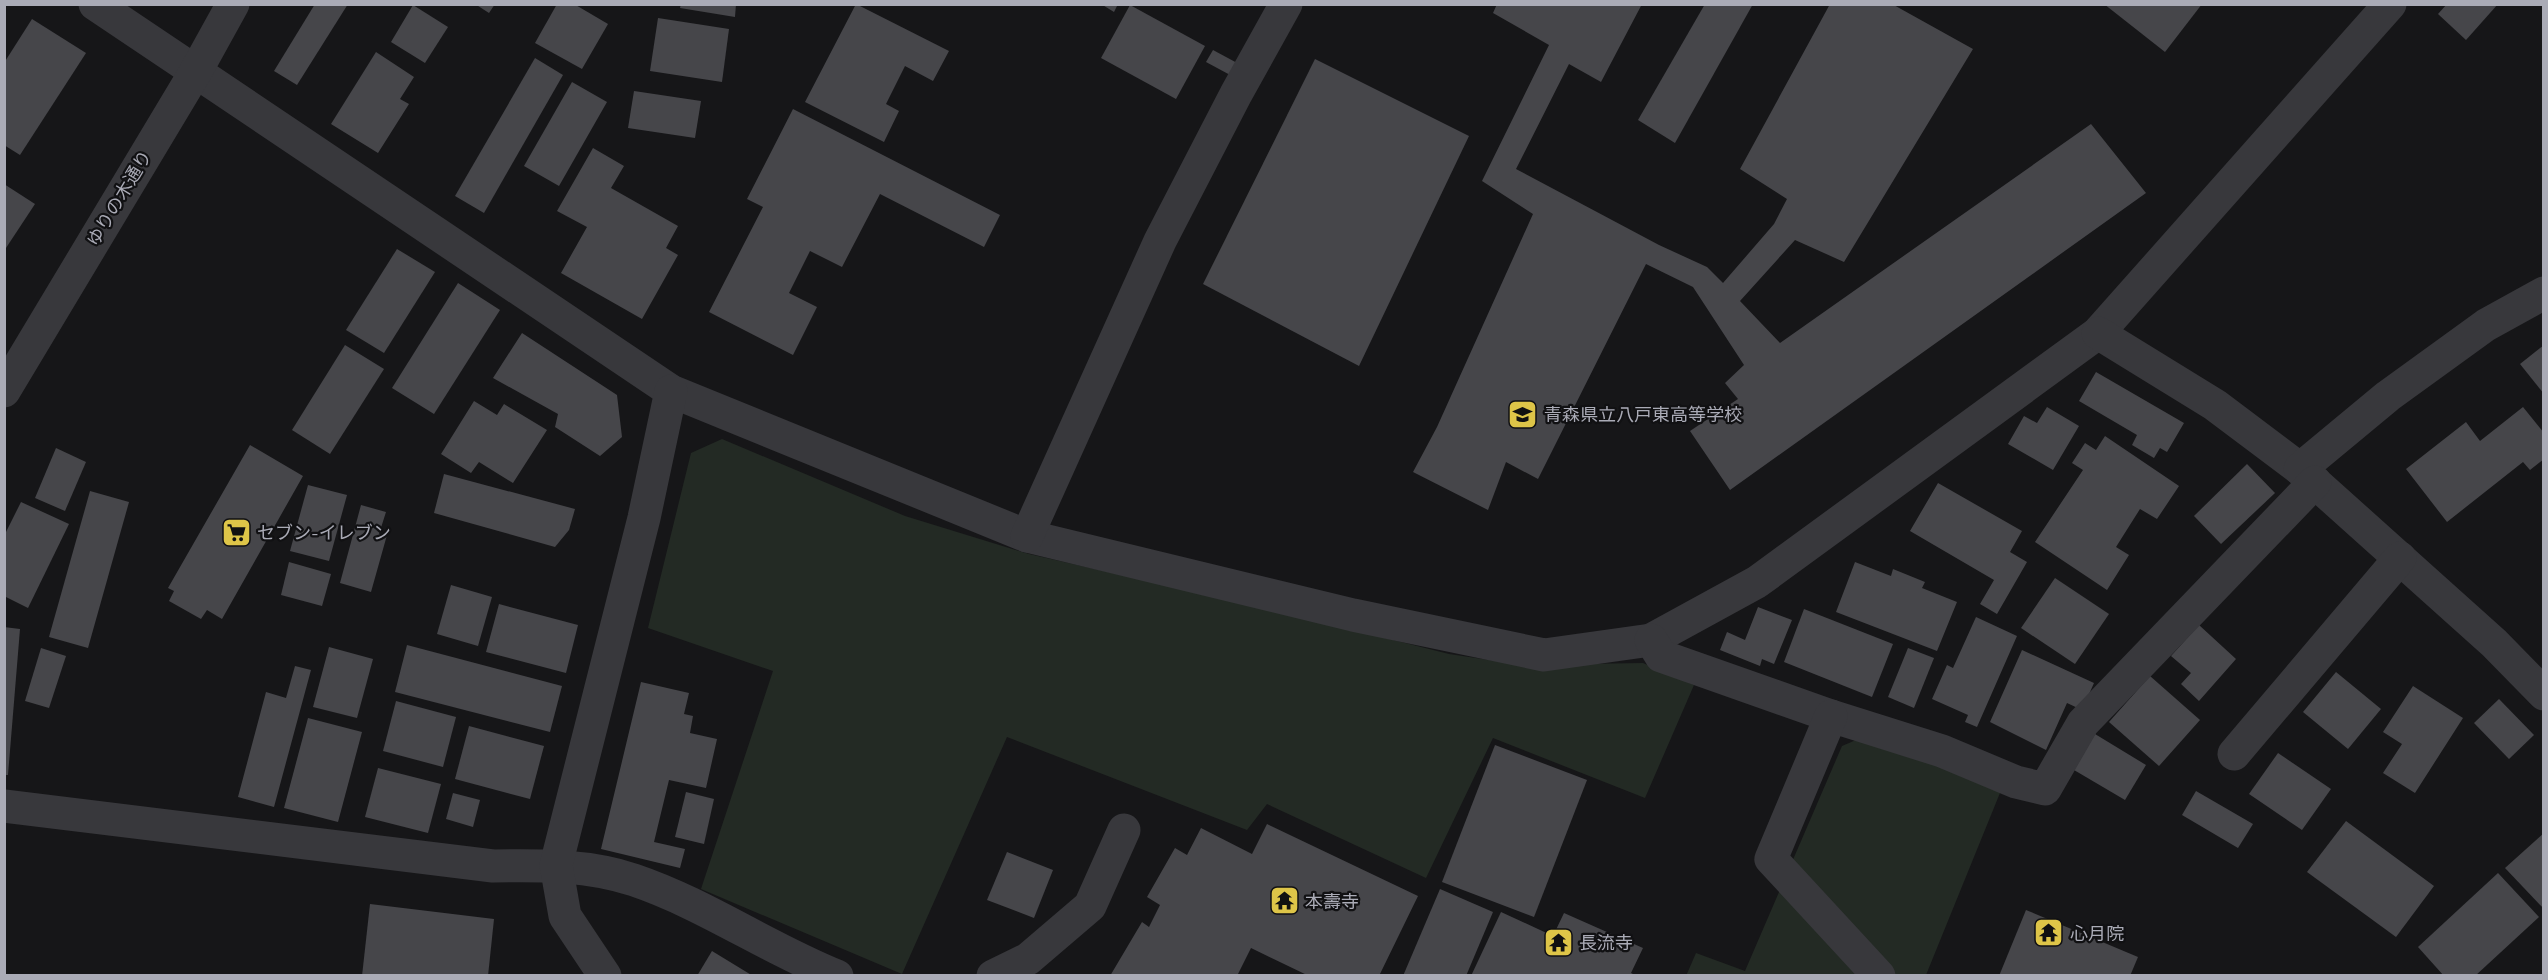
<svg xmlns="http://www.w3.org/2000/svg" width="2548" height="980" viewBox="0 0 2548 980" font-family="Mulish,'Noto Sans JP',sans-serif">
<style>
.green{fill:#232a24}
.building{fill:#46464a}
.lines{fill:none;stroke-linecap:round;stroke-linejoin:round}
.minor{stroke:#38383c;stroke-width:33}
.labels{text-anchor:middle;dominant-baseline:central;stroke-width:4.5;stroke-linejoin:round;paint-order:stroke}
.street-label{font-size:18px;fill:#aaabb6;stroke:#111113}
.poi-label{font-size:18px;fill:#aaabb6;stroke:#111113;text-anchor:start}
</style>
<rect width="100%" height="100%" fill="#161618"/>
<g class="green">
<polygon points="722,439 905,516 1029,554 1262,607 1449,654 1523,665 1643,663 1694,685 1645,798 1493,738 1426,878 1267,804 1247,830 1007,737 902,974 701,889 773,671 648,628 691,453"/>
<polygon points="1863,737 2002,788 1926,975 1686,976 1696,953 1745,971 1842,746"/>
</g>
<g class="building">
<polygon points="315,4 348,4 297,85 274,71"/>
<polygon points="475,4 495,4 489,13"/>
<polygon points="557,4 574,4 608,24 582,69 535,43"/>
<polygon points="681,4 736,4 735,17 680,8"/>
<polygon points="856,4 949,51 933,81 905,66 886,104 899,111 884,142 805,102"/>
<polygon points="1101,4 1118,4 1114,12"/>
<polygon points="1497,4 1642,4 1601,82 1569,64 1516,169 1659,245 1707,267 1723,283 1774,224 1787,199 1740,169 1830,4 1892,4 1973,49 1844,262 1795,240 1740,301 1780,343 2091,124 2146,193 1730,490 1690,431 1738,399 1725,383 1744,365 1693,287 1646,264 1538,479 1506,462 1488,510 1413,472 1437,427 1533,214 1482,181 1549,45 1493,13"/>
<polygon points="1705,4 1753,4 1675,143 1638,120"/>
<polygon points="2104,4 2202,4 2165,52"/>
<polygon points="2447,4 2498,4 2466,40 2438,14"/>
<polygon points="413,5 448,27 425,63 391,42"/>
<polygon points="1130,5 1205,46 1176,99 1101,58"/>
<polygon points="658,18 729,29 722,82 650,71"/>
<polygon points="32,19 86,53 20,155 4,145 4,63"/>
<polygon points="1213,50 1239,64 1232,76 1206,62"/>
<polygon points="376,52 414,77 400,99 409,104 378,153 331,124"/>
<polygon points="535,58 563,75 484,213 455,196"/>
<polygon points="1315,59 1469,136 1359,366 1203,284"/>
<polygon points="572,82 607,102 559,186 524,166"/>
<polygon points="634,91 701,101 695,138 628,128"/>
<polygon points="793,109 1000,215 984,247 880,194 842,267 810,251 789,293 817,307 793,355 709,312 763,207 747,199"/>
<polygon points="593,148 624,166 611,188 678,226 666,248 678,255 642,319 561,273 587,227 557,211"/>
<polygon points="4,184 35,204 4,251"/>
<polygon points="397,249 435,272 384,353 346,330"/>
<polygon points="458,283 500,310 434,414 392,388"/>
<polygon points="522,333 617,395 622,437 600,456 555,427 558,414 493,378"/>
<polygon points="345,345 384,369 330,454 292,430"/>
<polygon points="2544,345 2544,394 2520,364"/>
<polygon points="2096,372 2184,423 2167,452 2160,448 2154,458 2132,445 2137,435 2079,401"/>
<polygon points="474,401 497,415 504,404 547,430 513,483 479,462 471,473 441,454"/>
<polygon points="2047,407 2079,426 2053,470 2008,444 2024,416 2037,423"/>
<polygon points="2523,407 2544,433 2544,459 2530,470 2523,462 2447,522 2406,469 2466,422 2480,441"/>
<polygon points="2105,436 2179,486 2157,519 2140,509 2116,547 2129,555 2107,590 2035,542 2083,470 2072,463 2085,443 2096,450"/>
<polygon points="250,445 303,476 222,619 207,610 201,619 169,601 174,591 168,588"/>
<polygon points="56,448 86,462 65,511 35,498"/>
<polygon points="2247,464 2275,493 2221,544 2194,516"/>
<polygon points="444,474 575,509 569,530 555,547 434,513"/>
<polygon points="1938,483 2022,531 2010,552 2027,562 1997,614 1980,604 1994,580 1910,531"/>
<polygon points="308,485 347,495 329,561 290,551"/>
<polygon points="90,491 129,502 88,648 49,637"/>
<polygon points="21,502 69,524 28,608 4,596 4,536"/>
<polygon points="361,505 386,512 379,534 387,535 371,592 340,583"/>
<polygon points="289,562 331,574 322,606 281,595"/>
<polygon points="1855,562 1891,576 1893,569 1925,582 1922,588 1957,602 1937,651 1836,612"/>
<polygon points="2055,578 2109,614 2075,664 2021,628"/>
<polygon points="451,585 492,597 478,646 437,634"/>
<polygon points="499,604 578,625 566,673 486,652"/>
<polygon points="1758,607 1792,620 1774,664 1762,659 1760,666 1720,650 1727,632 1745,640"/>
<polygon points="1804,609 1893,644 1872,697 1784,662"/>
<polygon points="1976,617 2017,636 1977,727 1965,722 1968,715 1932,699 1947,665 1953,668"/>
<polygon points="2199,625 2236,659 2199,701 2181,684 2191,673 2171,656"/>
<polygon points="4,627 20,629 8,775 4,775"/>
<polygon points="407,645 562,686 550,732 395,692"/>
<polygon points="329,647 373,659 357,718 313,707"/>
<polygon points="41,648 66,656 49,708 25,701"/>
<polygon points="1908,648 1934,658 1914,708 1888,697"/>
<polygon points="2022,650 2094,683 2082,710 2067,703 2046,750 1990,722"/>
<polygon points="295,666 311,670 274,807 238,797 266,692 286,698"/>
<polygon points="2336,672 2381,709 2348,749 2303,712"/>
<polygon points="2150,676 2200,720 2159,766 2109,722"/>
<polygon points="641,682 689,693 684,714 693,716 690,733 717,739 706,788 669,780 654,842 685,849 680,868 601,849"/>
<polygon points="2413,686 2463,718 2415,793 2383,773 2402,744 2383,732"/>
<polygon points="2499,699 2534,735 2509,759 2474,723"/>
<polygon points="396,701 456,717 443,767 383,751"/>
<polygon points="308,718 362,732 338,822 284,808"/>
<polygon points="469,726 544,746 530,799 455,779"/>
<polygon points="2095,734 2146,765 2125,800 2074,770"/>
<polygon points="1495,745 1587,780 1534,917 1442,882"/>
<polygon points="2278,753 2331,789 2302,830 2249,794"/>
<polygon points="378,768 441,784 428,833 365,817"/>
<polygon points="2196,791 2253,824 2238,848 2182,815"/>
<polygon points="686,792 714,799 704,844 675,837"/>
<polygon points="453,793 480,800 473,827 446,819"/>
<polygon points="2346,821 2434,886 2396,937 2307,872"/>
<polygon points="1267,824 1418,896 1379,976 1309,976 1251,948 1237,976 1110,976 1142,922 1149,927 1160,905 1147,897 1175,848 1187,855 1201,828 1252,854"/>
<polygon points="2544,833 2544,909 2505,868"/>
<polygon points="1007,852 1053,870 1034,918 987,900"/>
<polygon points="2498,873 2539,917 2475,976 2444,976 2418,947"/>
<polygon points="1440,889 1493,912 1466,976 1403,976"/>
<polygon points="370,904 494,919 488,976 362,976"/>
<polygon points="2026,910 2138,957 2130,976 1999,976"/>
<polygon points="1501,912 1553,936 1564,913 1643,948 1631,973 1637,976 1471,976"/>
<polygon points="712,951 753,976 697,976"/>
</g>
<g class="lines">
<g class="minor">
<polyline points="95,4 671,391 1027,536 1353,615 1544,655 1651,640 1757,582 2098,333 2390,4"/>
<polyline points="2098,333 2215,405 2300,469 2494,643 2544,694"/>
<polyline points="4,391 196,71 233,4"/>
<polyline points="2300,469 2388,396 2486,325 2544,293"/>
<polyline points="1027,536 1160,241 1236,94 1286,4"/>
<polyline points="1651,640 1661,656 1831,716 1942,751 2016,782 2045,789 2083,723 2315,482"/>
<polyline points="1831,716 1771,859 1879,976"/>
<polyline points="2234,754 2400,558"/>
<path d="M4,806L493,866C539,865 590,865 634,880C705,904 767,948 837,976"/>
<polyline points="605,976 565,916 556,865 644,518 671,391"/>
<polyline points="993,976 1028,959 1090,906 1124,830"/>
</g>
</g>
<defs>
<symbol id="school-square" viewBox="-11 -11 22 22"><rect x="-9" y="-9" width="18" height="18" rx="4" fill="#dec548" stroke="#111113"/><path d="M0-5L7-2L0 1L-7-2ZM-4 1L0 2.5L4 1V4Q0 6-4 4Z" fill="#111"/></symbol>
<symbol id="supermarket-square" viewBox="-11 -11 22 22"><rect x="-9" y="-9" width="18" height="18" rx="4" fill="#dec548" stroke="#111113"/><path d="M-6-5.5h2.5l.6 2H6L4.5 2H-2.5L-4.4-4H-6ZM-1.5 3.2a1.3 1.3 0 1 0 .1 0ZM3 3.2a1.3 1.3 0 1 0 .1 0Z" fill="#111"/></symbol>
<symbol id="temple-square" viewBox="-11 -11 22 22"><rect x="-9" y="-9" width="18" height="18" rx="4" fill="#dec548" stroke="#111113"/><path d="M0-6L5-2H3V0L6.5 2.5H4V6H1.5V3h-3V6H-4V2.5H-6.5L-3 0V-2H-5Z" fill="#111"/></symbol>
</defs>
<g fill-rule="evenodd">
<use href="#school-square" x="1506" y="398" width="33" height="33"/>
<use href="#supermarket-square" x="220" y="516" width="33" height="33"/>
<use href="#temple-square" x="1268" y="884" width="33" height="33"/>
<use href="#temple-square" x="2032" y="916" width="33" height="33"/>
<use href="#temple-square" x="1542" y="926" width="33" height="33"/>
</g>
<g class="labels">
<g class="street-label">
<text transform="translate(119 198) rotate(-59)">ゆりの木通り</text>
</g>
<g class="poi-label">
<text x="1544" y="414">青森県立八戸東高等学校</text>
<text x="257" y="532">セブン-イレブン</text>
<text x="1305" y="901">本壽寺</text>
<text x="2070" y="933">心月院</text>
<text x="1579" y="942">長流寺</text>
</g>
</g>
<rect width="2548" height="980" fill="none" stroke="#aaabb6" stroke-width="12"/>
</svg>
